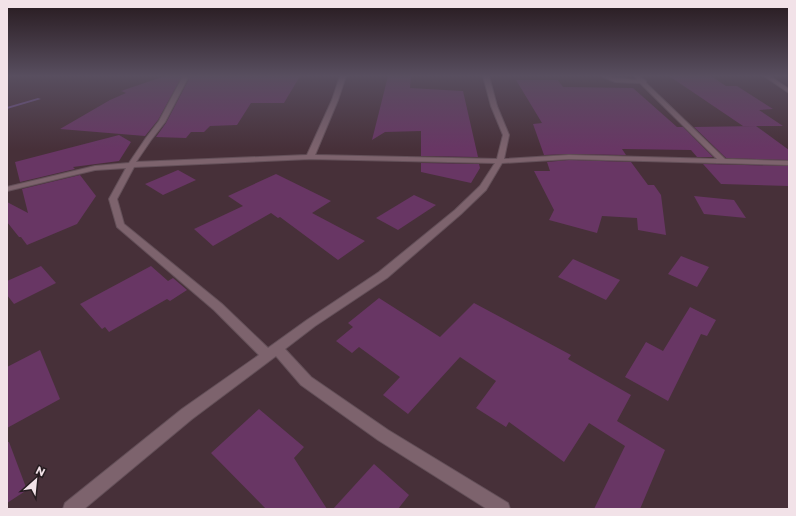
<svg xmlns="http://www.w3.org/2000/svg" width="796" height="516" viewBox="0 0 796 516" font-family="Montserrat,sans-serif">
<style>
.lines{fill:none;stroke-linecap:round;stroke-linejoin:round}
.stream{fill:#70528d;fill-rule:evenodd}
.building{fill:#683664}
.minor-casing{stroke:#645059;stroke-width:2}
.minor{fill:#7d636d;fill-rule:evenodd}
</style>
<rect width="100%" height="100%" fill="#473039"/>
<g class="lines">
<polygon class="stream" points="38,98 41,99 7,109 7,107"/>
</g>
<g class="building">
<polygon points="165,76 182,76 158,120 145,136 60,129 110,100 126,93 121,91"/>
<polygon points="188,76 300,76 284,103 251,103 237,125 210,126 204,132 191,132 186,138 156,137 166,123 189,79"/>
<polygon points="388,76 411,76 410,88 463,91 478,157 421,156 421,131 385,132 372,140"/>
<polygon points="669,76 711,76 726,86 737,86 773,109 759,110 783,126 743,126"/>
<polygon points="516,80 558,80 563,87 633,88 677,127 683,127 713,157 697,157 691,150 622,149 626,155 569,154 544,155 533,124 542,123"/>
<polygon points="756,126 789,150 789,160 726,158 694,127"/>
<polygon points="119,135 131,142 119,161 73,167 75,169 20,182 15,162"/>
<polygon points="569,160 631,162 648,185 654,185 661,195 666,235 638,230 637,218 602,216 597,233 549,220 554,210 534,171 550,171 547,162"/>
<polygon points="421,163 479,164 480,168 471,183 421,172"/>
<polygon points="703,164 789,166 789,186 721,184"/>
<polygon points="178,170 196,180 163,195 145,184"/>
<polygon points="276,174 331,201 312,213 365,241 338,260 280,217 278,218 271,213 213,246 194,229 243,206 228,196"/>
<polygon points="80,175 96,196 77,224 27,245 21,237 19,237 7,222 7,202 28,213 22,189"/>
<polygon points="414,195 436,205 398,230 376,218"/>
<polygon points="694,196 734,200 746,218 704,214"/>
<polygon points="681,256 709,267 697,287 668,274"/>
<polygon points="573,259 620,280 606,300 558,277"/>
<polygon points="41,266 56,283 14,304 7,295 7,281"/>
<polygon points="151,266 168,281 173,278 187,290 170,301 167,299 109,332 105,327 102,329 80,304"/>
<polygon points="379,298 440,337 474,303 571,355 568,359 631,395 617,421 665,450 640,509 594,509 625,446 589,423 564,462 509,422 506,427 476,408 496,381 460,357 408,414 383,395 400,377 359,347 352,353 336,341 353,327 348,323"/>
<polygon points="690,307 716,320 707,336 701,334 668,401 625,377 646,342 663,351"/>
<polygon points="40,350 60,399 7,428 7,367"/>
<polygon points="259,409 304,447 294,458 327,509 266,509 211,453"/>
<polygon points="7,442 9,442 27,490 7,503"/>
<polygon points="374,464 409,495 398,509 333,509"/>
</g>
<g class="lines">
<defs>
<g id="minor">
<path d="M185,76L188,78L165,122L151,140L136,162L307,155L332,100L340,76H346L338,100L315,155L497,159L503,135L491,106L483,76H489L497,106L509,135L504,159L569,155L717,159L640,83L615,82L601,76L637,80L634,76H639L646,81V83L725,159L789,161V165L569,159L502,163L486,190L461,214L387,278L315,326L285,349L311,377L388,430L508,503L510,509H487L378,440L301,385L276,356L192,419L84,509H63L65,503L182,409L259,355L214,310L117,227L109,199L126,168L95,170L7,191V187L95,166L129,163L146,138L159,121L182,78ZM310,159L495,163L480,186L455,210L379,272L307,320L268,348L222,304L124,224L117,199L134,167Z"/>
<polygon points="764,76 770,76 789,89 789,93"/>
</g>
</defs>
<use href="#minor" class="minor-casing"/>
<use href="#minor" class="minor"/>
</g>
<linearGradient id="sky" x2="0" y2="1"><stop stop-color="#271a1f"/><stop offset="0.51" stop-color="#584e5f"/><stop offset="1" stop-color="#584e5f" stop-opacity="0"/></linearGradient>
<rect width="796" height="149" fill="url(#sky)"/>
<rect width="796" height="516" fill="none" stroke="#f2e2e8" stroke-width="16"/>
<g transform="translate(36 480) rotate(27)" stroke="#261c20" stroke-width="3" paint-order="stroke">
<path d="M0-3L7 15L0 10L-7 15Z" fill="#f2e2e8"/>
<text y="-6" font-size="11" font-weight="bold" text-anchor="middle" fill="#f2e2e8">N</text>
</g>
</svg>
